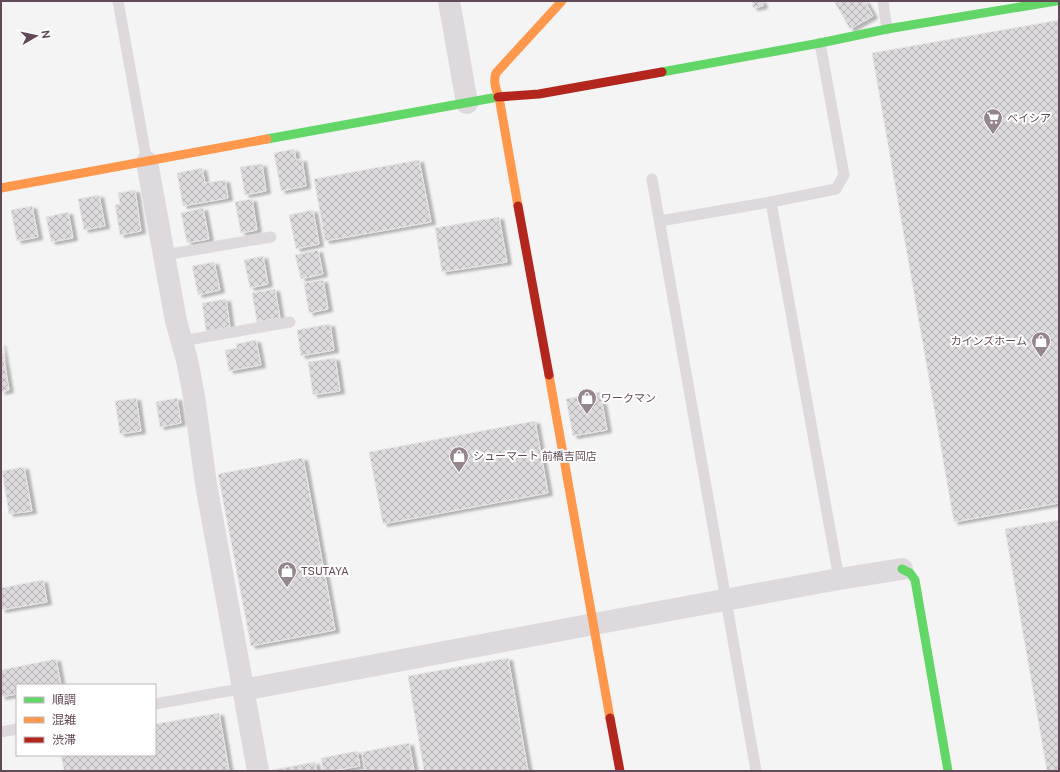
<svg xmlns="http://www.w3.org/2000/svg" width="1060" height="772" viewBox="0 0 1060 772" font-family="'Public Sans','Noto Sans JP',sans-serif">
<style>
.building{fill:url(#building-cross-hatch);stroke:#e7e5e6;filter:url(#shadow)}
.lines{fill:none;stroke-linecap:round;stroke-linejoin:round}
.lane{stroke:#ded9dc;stroke-width:11}
.street{stroke:#ded9dc;stroke-width:22}
.fast{stroke:#63d668;stroke-width:9}
.slow{stroke:#ff974d;stroke-width:9}
.jam{stroke:#b3261e;stroke-width:9}
.labels{text-anchor:middle;dominant-baseline:central;stroke-width:4;stroke-linejoin:round;paint-order:stroke}
.poi-label{font-size:11px;fill:#624957;stroke:#fff;text-anchor:start}
</style>
<defs>
<pattern id="building-cross-hatch" width="8" height="8" patternUnits="userSpaceOnUse"><rect width="8" height="8" fill="#dcdadc"/><path d="M0 0l8 8M0 8l8-8" fill="none" stroke="#b6b3b5"/></pattern>
<filter id="shadow"><feDropShadow dx="4.5" dy="2.5" stdDeviation="1" flood-color="#0004"/></filter>
</defs>
<rect width="100%" height="100%" fill="#f4f4f4"/>
<g class="building">
<polygon points="752,1 762,1 763,6 753,8"/>
<polygon points="834,1 865,1 873,16 850,29"/>
<polygon points="1059,20 1059,503 954,522 872,53"/>
<polygon points="294,149 296,160 302,159 306,186 281,191 274,153"/>
<polygon points="419,160 431,222 325,241 314,179"/>
<polygon points="262,164 266,191 245,195 240,167"/>
<polygon points="202,168 205,183 225,180 228,198 183,206 177,173"/>
<polygon points="135,190 141,231 120,235 115,205 120,204 118,193"/>
<polygon points="99,195 105,226 84,230 78,199"/>
<polygon points="252,199 257,230 241,233 235,202"/>
<polygon points="32,206 38,237 17,241 11,210"/>
<polygon points="203,208 209,239 187,243 181,213"/>
<polygon points="313,210 319,244 296,249 289,215"/>
<polygon points="68,212 73,238 51,242 46,217"/>
<polygon points="499,217 507,262 442,272 435,228"/>
<polygon points="318,250 323,274 301,279 295,255"/>
<polygon points="263,256 268,284 250,288 244,260"/>
<polygon points="214,262 220,290 198,295 192,266"/>
<polygon points="323,280 328,309 309,313 304,283"/>
<polygon points="275,289 280,318 257,322 252,293"/>
<polygon points="226,299 230,327 206,331 202,303"/>
<polygon points="330,324 334,350 301,356 297,330"/>
<polygon points="256,340 261,365 229,371 225,350 237,348 236,344"/>
<polygon points="1,343 9,390 1,392"/>
<polygon points="335,358 340,391 313,395 308,362"/>
<polygon points="600,392 607,430 573,436 566,399"/>
<polygon points="136,398 141,431 120,434 115,401"/>
<polygon points="177,398 181,423 160,427 156,402"/>
<polygon points="535,421 548,493 383,524 369,452"/>
<polygon points="303,458 335,630 251,646 218,474"/>
<polygon points="24,467 32,511 9,514 2,471"/>
<polygon points="1059,520 1059,771 1047,771 1005,529"/>
<polygon points="43,580 47,602 1,610 1,588"/>
<polygon points="508,658 528,771 424,771 408,676"/>
<polygon points="56,659 61,685 17,685 17,694 1,697 1,670"/>
<polygon points="219,713 229,771 64,771 61,755 155,755 155,724"/>
<polygon points="409,743 414,771 365,771 362,752"/>
<polygon points="357,751 360,766 332,771 323,771 321,758"/>
<polygon points="315,762 317,771 272,771 272,770"/>
</g>
<g class="lines">
<g class="lane">
<polyline points="118,1 147,162"/>
<polyline points="883,1 887,29"/>
<polyline points="820,43 844,175 836,189 771,202 839,579"/>
<polyline points="652,179 756,771"/>
<polyline points="660,221 771,202"/>
<polyline points="164,255 271,237"/>
<polyline points="182,341 290,322"/>
<polyline points="155,704 228,691 243,690"/>
<polyline points="1,732 17,729"/>
</g>
<g class="street">
<polyline points="449,1 467,103"/>
<polyline points="147,162 176,321 187,360 194,396 206,484 258,771"/>
<polyline points="243,690 594,624 839,579 902,569"/>
</g>
<g class="fast">
<polyline points="662,72 820,43 887,29 1056,1"/>
<polyline points="267,139 498,97"/>
<polyline points="902,569 910,573 915,580 948,771"/>
</g>
<g class="slow">
<polyline points="1,188 267,139"/>
<path d="M518,206L499,97C496,89 493,82 496,73L562,1"/>
<polyline points="549,375 610,718"/>
</g>
<g class="jam">
<polyline points="498,97 539,94 662,72"/>
<polyline points="518,206 549,375"/>
<polyline points="610,718 620,771"/>
</g>
</g>
<defs>
<symbol id="supermarket-pin" viewBox="-11 -11 22 30"><path d="M0 17L-7.5 6A9.5 9.5 0 1 1 7.5 6Z" fill="#95858e" stroke="#fff"/><path d="M-6-5.5h2.5l.6 2H6L4.5 2H-2.5L-4.4-4H-6ZM-1.5 3.2a1.3 1.3 0 1 0 .1 0ZM3 3.2a1.3 1.3 0 1 0 .1 0Z" fill="#fff"/></symbol>
<symbol id="shop-pin" viewBox="-11 -11 22 30"><path d="M0 17L-7.5 6A9.5 9.5 0 1 1 7.5 6Z" fill="#95858e" stroke="#fff"/><path d="M-5-2.5h2.3a2.7 3.5 0 0 1 5.4 0H5L5.5 6h-11ZM-1.5-2.5h3a1.5 2.3 0 0 0-3 0Z" fill="#fff"/></symbol>
</defs>
<g fill-rule="evenodd">
<use href="#supermarket-pin" x="982" y="107" width="22" height="30"/>
<use href="#shop-pin" x="1030" y="330" width="22" height="30"/>
<use href="#shop-pin" x="576" y="387" width="22" height="30"/>
<use href="#shop-pin" x="448" y="445" width="22" height="30"/>
<use href="#shop-pin" x="276" y="560" width="22" height="30"/>
</g>
<g class="labels">
<g class="poi-label">
<text x="1007" y="118">ベイシア</text>
<text x="1027" y="341" text-anchor="end">カインズホーム</text>
<text x="601" y="398">ワークマン</text>
<text x="473" y="456">シューマート 前橋吉岡店</text>
<text x="301" y="571">TSUTAYA</text>
</g>
</g>
<rect width="1060" height="772" fill="none" stroke="#624957" stroke-width="4"/>
<rect x="16" y="684" width="140" height="72" fill="#ffffff" stroke="#c0b6bc"/>
<rect x="24" y="697" width="20" height="6" fill="#63d668" stroke="#c0b6bc"/>
<text x="52" y="704" font-size="12" fill="#624957">順調</text>
<rect x="24" y="717" width="20" height="6" fill="#ff974d" stroke="#c0b6bc"/>
<text x="52" y="724" font-size="12" fill="#624957">混雑</text>
<rect x="24" y="737" width="20" height="6" fill="#b3261e" stroke="#c0b6bc"/>
<text x="52" y="744" font-size="12" fill="#624957">渋滞</text>
<g transform="translate(36 36) rotate(81)" stroke="#ffffff" stroke-width="3" paint-order="stroke">
<path d="M0-3L7 15L0 10L-7 15Z" fill="#624957"/>
<text y="-6" font-size="11" font-weight="bold" text-anchor="middle" fill="#624957">N</text>
</g>
</svg>
